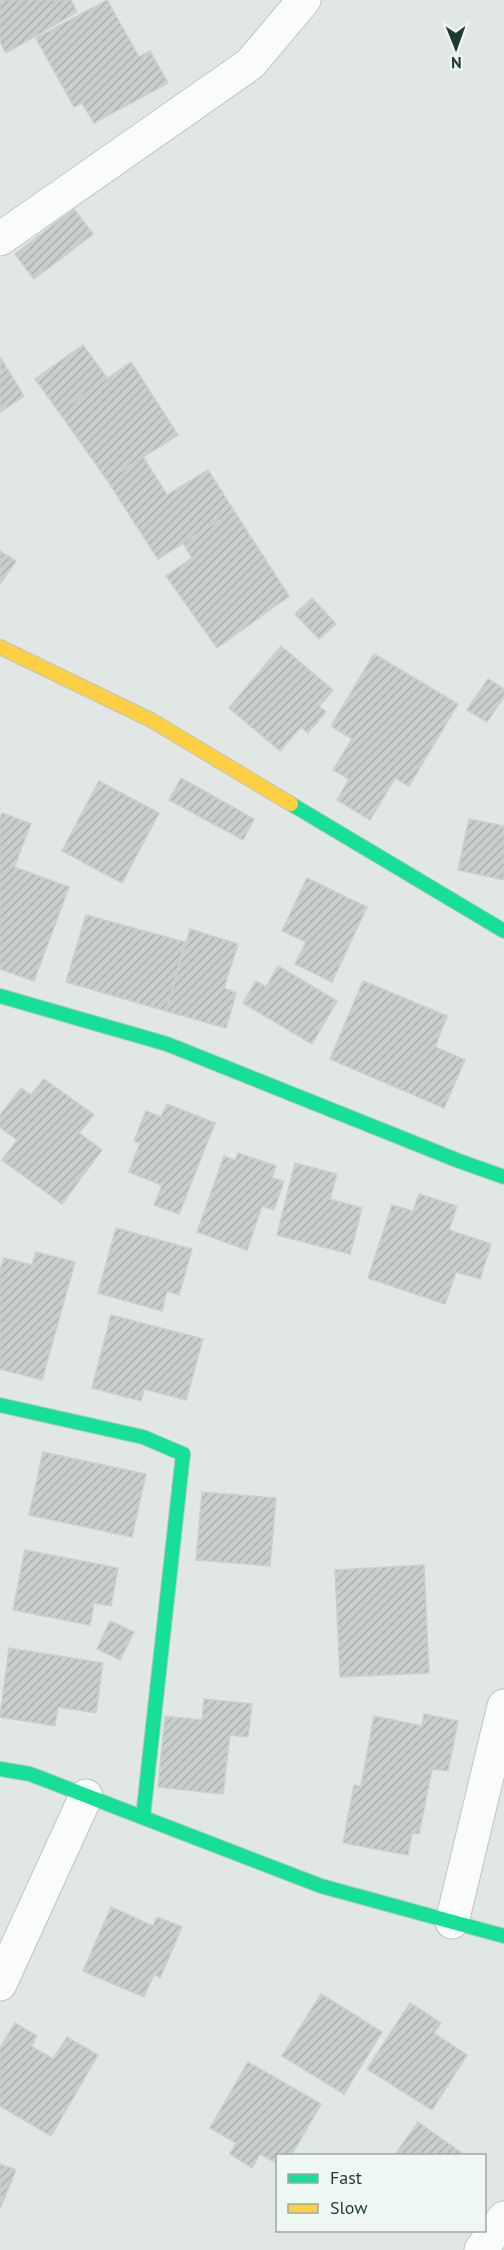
<svg xmlns="http://www.w3.org/2000/svg" width="504" height="2250" viewBox="0 0 504 2250" font-family="'PT Sans',sans-serif">
<style>
.building{fill:url(#building-hatch);stroke:#cad0cd;stroke-width:1.5}
.lines{fill:none;stroke-linecap:round;stroke-linejoin:round}
.street-casing{stroke:#bec4c1;stroke-width:35}
.fast-casing{stroke:#bdc5c1;stroke-width:16}
.slow-casing{stroke:#bdc5c1;stroke-width:16}
.street{stroke:#fafbfb;stroke-width:33}
.fast{stroke:#16e098;stroke-width:14}
.slow{stroke:#ffcf43;stroke-width:14}
</style>
<defs>
<pattern id="building-hatch" width="6" height="6" patternUnits="userSpaceOnUse" patternTransform="scale(1.5)"><rect width="6" height="6" fill="#c8cecb"/><path d="M-1 1l2-2M0 6l6-6M5 7l2-2" fill="none" stroke="#abb2af"/></pattern>
</defs>
<rect width="100%" height="100%" fill="#e1e7e4"/>
<g class="building">
<polygon points="0,0 71,0 77,12 6,53 0,42"/>
<polygon points="107,0 139,57 150,51 168,83 94,123 82,103 74,107 36,38"/>
<polygon points="74,209 93,234 34,279 15,254"/>
<polygon points="83,345 107,378 59,412 35,379"/>
<polygon points="0,357 24,396 0,412"/>
<polygon points="131,362 178,435 107,480 59,412"/>
<polygon points="143,457 167,495 208,470 234,511 158,559 107,480"/>
<polygon points="234,511 289,596 217,648 166,576 192,558 183,543"/>
<polygon points="0,551 16,561 0,584"/>
<polygon points="312,598 336,624 319,639 295,614"/>
<polygon points="281,646 333,690 319,706 326,712 308,733 301,727 280,751 229,708"/>
<polygon points="374,654 458,704 409,786 395,778 370,820 337,800 349,779 333,770 352,739 331,726"/>
<polygon points="488,679 504,689 504,697 487,722 467,710"/>
<polygon points="181,778 254,819 243,840 169,800"/>
<polygon points="99,781 159,813 122,883 62,851"/>
<polygon points="2,813 31,824 14,867 69,887 34,981 0,969 0,818"/>
<polygon points="469,819 504,826 504,880 458,870"/>
<polygon points="307,878 367,907 332,982 295,964 306,942 282,931"/>
<polygon points="86,915 185,942 166,1011 66,982"/>
<polygon points="190,929 238,944 224,988 236,993 226,1028 166,1011"/>
<polygon points="278,966 337,1001 312,1044 243,1003 256,981 266,987"/>
<polygon points="363,981 447,1016 435,1047 465,1060 444,1108 330,1059"/>
<polygon points="44,1079 94,1115 79,1133 102,1150 62,1204 2,1160 17,1140 0,1127 0,1115 21,1088 31,1095"/>
<polygon points="167,1104 215,1123 179,1214 154,1205 162,1185 129,1172 140,1143 134,1141 146,1111 161,1117"/>
<polygon points="238,1153 276,1166 272,1178 284,1181 274,1210 262,1206 247,1250 197,1232 224,1156 235,1160"/>
<polygon points="295,1163 337,1174 330,1199 362,1208 350,1254 277,1235"/>
<polygon points="419,1194 457,1206 449,1230 491,1244 480,1279 456,1272 445,1304 368,1278 392,1205 413,1211"/>
<polygon points="116,1228 192,1249 179,1295 167,1291 162,1311 98,1293"/>
<polygon points="36,1252 75,1262 42,1380 0,1369 0,1270 4,1258 32,1265"/>
<polygon points="111,1315 203,1339 186,1400 144,1389 141,1401 92,1388"/>
<polygon points="43,1452 146,1474 132,1537 29,1515"/>
<polygon points="202,1492 276,1498 270,1566 196,1560"/>
<polygon points="25,1550 118,1568 111,1606 94,1603 90,1625 13,1610"/>
<polygon points="424,1565 429,1673 340,1677 335,1570"/>
<polygon points="110,1621 134,1632 120,1660 97,1649"/>
<polygon points="9,1648 103,1663 96,1713 58,1707 55,1726 0,1717"/>
<polygon points="204,1699 252,1704 248,1737 230,1735 223,1794 158,1787 165,1716 202,1720"/>
<polygon points="424,1714 458,1721 448,1771 432,1769 419,1834 412,1833 408,1855 343,1843 354,1785 361,1786 374,1716 422,1726"/>
<polygon points="111,1907 153,1926 157,1917 182,1927 160,1978 154,1974 144,1997 83,1971"/>
<polygon points="321,1994 382,2032 344,2094 282,2056"/>
<polygon points="410,2003 441,2023 434,2033 467,2055 432,2110 367,2069"/>
<polygon points="15,2023 37,2036 31,2046 53,2059 67,2037 98,2055 51,2136 0,2106 0,2048"/>
<polygon points="248,2062 321,2104 291,2156 278,2156 278,2164 260,2154 252,2168 230,2154 236,2143 210,2128"/>
<polygon points="418,2122 466,2156 394,2156"/>
<polygon points="0,2164 16,2170 0,2209"/>
</g>
<g class="lines">
<defs>
<g id="street">
<polyline points="0,239 250,64 304,0"/>
<polyline points="452,1922 504,1706"/>
<polyline points="0,1984 86,1796"/>
<polyline points="481,2250 504,2218"/>
</g>
<g id="fast">
<polyline points="291,804 504,931"/>
<polyline points="0,996 167,1044 459,1161 504,1177"/>
<polyline points="0,1405 143,1437 183,1454 143,1817"/>
<polyline points="0,1769 30,1774 321,1886 504,1936"/>
</g>
<polyline id="slow" points="0,647 151,720 291,804"/>
</defs>
<use href="#street" class="street-casing"/>
<use href="#fast" class="fast-casing"/>
<use href="#slow" class="slow-casing"/>
<use href="#street" class="street"/>
<use href="#fast" class="fast"/>
<use href="#slow" class="slow"/>
</g>
<rect x="276" y="2154" width="210" height="78" fill="#eef7f2" stroke="#9baba5" stroke-width="1.5"/>
<rect x="288" y="2174" width="30" height="9" fill="#16e098" stroke="#9baba5" stroke-width="1.5"/>
<text x="330" y="2184" font-size="18" fill="#1f3a32">Fast</text>
<rect x="288" y="2204" width="30" height="9" fill="#ffcf43" stroke="#9baba5" stroke-width="1.5"/>
<text x="330" y="2214" font-size="18" fill="#1f3a32">Slow</text>
<g transform="translate(456 48) rotate(179)" stroke="#eef7f2" stroke-width="4.5" paint-order="stroke">
<path d="M0-4.5L10 22L0 15L-10 22Z" fill="#1f3a32"/>
<text y="-9" font-size="16" font-weight="bold" text-anchor="middle" fill="#1f3a32">N</text>
</g>
</svg>
